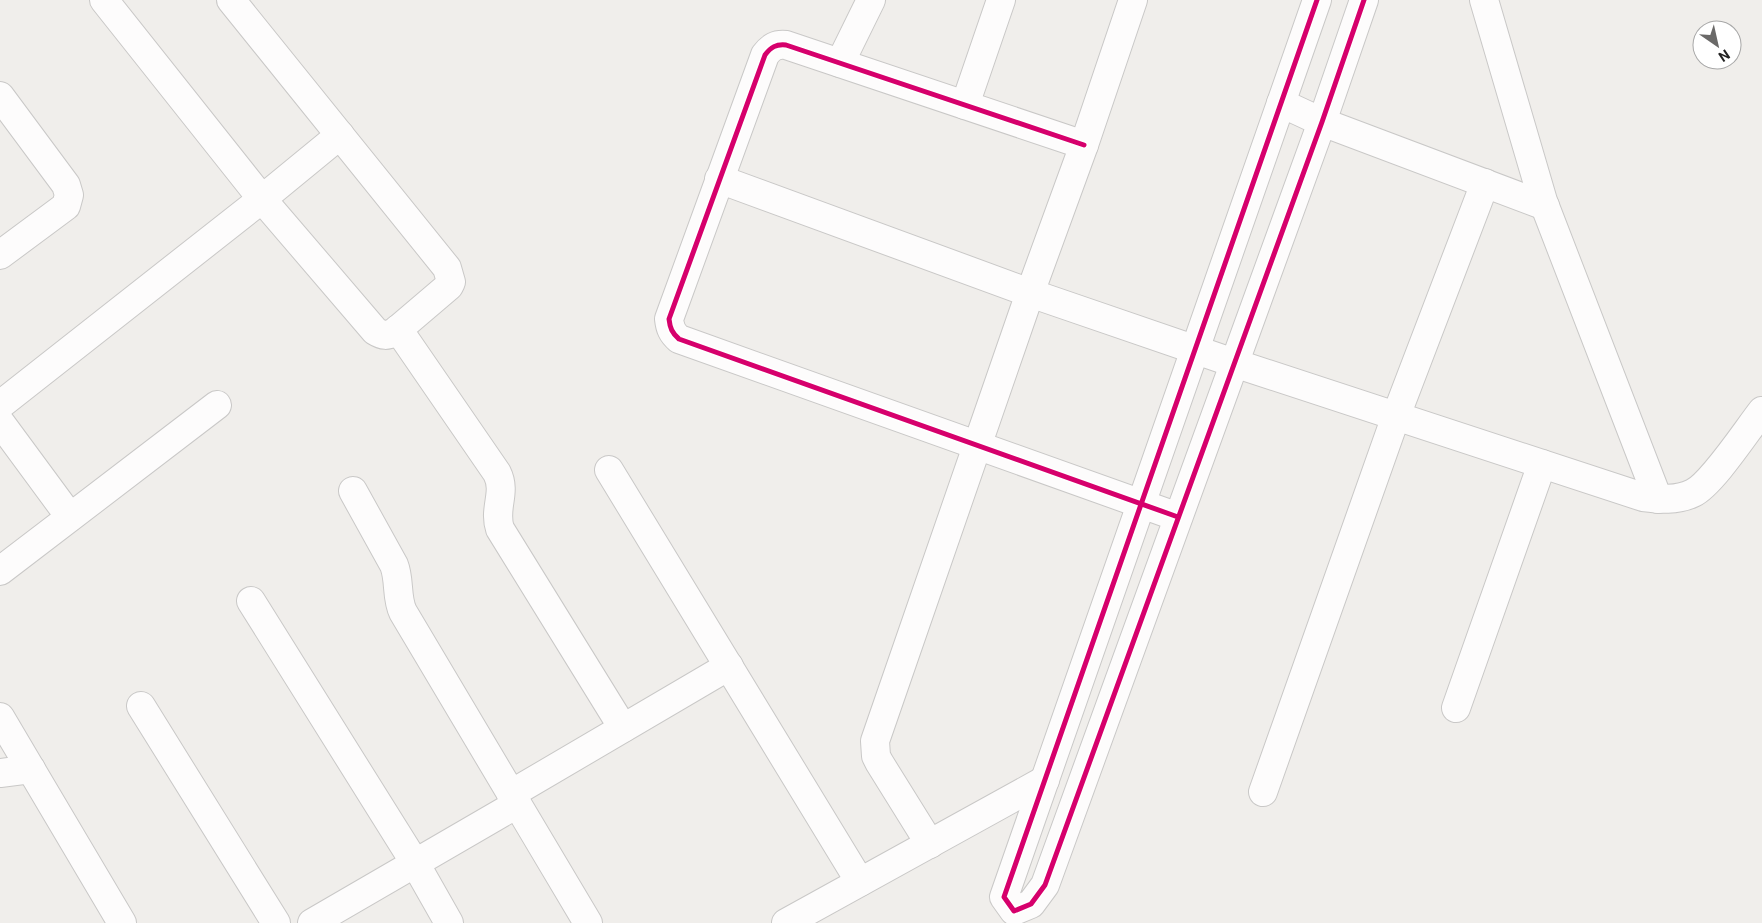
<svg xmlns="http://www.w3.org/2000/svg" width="1762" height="923" viewBox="0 0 1762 923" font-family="Roboto,sans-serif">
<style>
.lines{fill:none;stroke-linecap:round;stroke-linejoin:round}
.minor-casing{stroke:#c9c8c7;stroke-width:30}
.minor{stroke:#fdfcfc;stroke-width:28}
.cycleway-casing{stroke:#fff;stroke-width:8}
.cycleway{stroke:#d6006c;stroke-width:5}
</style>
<rect width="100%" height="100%" fill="#f0eeeb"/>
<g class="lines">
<defs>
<g id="minor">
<path d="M104,0L262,199L375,331C383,336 387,336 395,332L449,286L451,282L447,268L231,0"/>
<polyline points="1317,0 1004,897 1014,911 1031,904 1045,885 1322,122 1364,0"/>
<polyline points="1484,0 1543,201 1658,499"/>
<polyline points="840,63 871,0"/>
<polyline points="0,96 66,185 69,195 66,206 0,255"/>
<polyline points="1281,103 1322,122 1545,206"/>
<polyline points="965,105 1001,0"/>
<path d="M1084,145L786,45C776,44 771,47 765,55L669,319C670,328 672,333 679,339L1178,517"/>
<path d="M719,179L1030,293L1234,363L1643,497C1659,499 1677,501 1693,493C1712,484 1747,430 1762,411"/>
<path d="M398,329L497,473C507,493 493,508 500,529L623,728"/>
<polyline points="0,405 262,199 340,135"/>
<polyline points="0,422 70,517"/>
<polyline points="609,470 860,882"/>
<path d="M353,491L394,565C400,580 396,598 403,612L588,923"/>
<polyline points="0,571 217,405"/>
<polyline points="251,601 415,863 449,923"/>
<polyline points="141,706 276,923"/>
<polyline points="1456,708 1542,464"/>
<polyline points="0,717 122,923"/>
<polyline points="0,773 31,769"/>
<polyline points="1263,792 1396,416 1485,183"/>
<polyline points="511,794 729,666"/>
<polyline points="930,844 879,762 876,756 875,741 1030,293 1084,145 1133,0"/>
<polyline points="312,923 517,804"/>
<polyline points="786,923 1045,780"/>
</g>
</defs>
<use href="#minor" class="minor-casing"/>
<use href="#minor" class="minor"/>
<defs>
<g id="cycleway">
<polyline points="1317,0 1004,897 1014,911 1031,904 1045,885 1322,122 1364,0"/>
<path d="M1084,145L786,45C776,44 771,47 765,55L669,319C670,328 672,333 679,339L1178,517"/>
</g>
</defs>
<use href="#cycleway" class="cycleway-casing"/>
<use href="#cycleway" class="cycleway"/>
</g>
<g transform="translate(1717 45) rotate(146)"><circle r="24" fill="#ffffff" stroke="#a7a7a7"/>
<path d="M0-4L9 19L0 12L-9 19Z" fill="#6a6968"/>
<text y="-8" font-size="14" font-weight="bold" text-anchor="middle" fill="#222222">N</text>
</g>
</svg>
